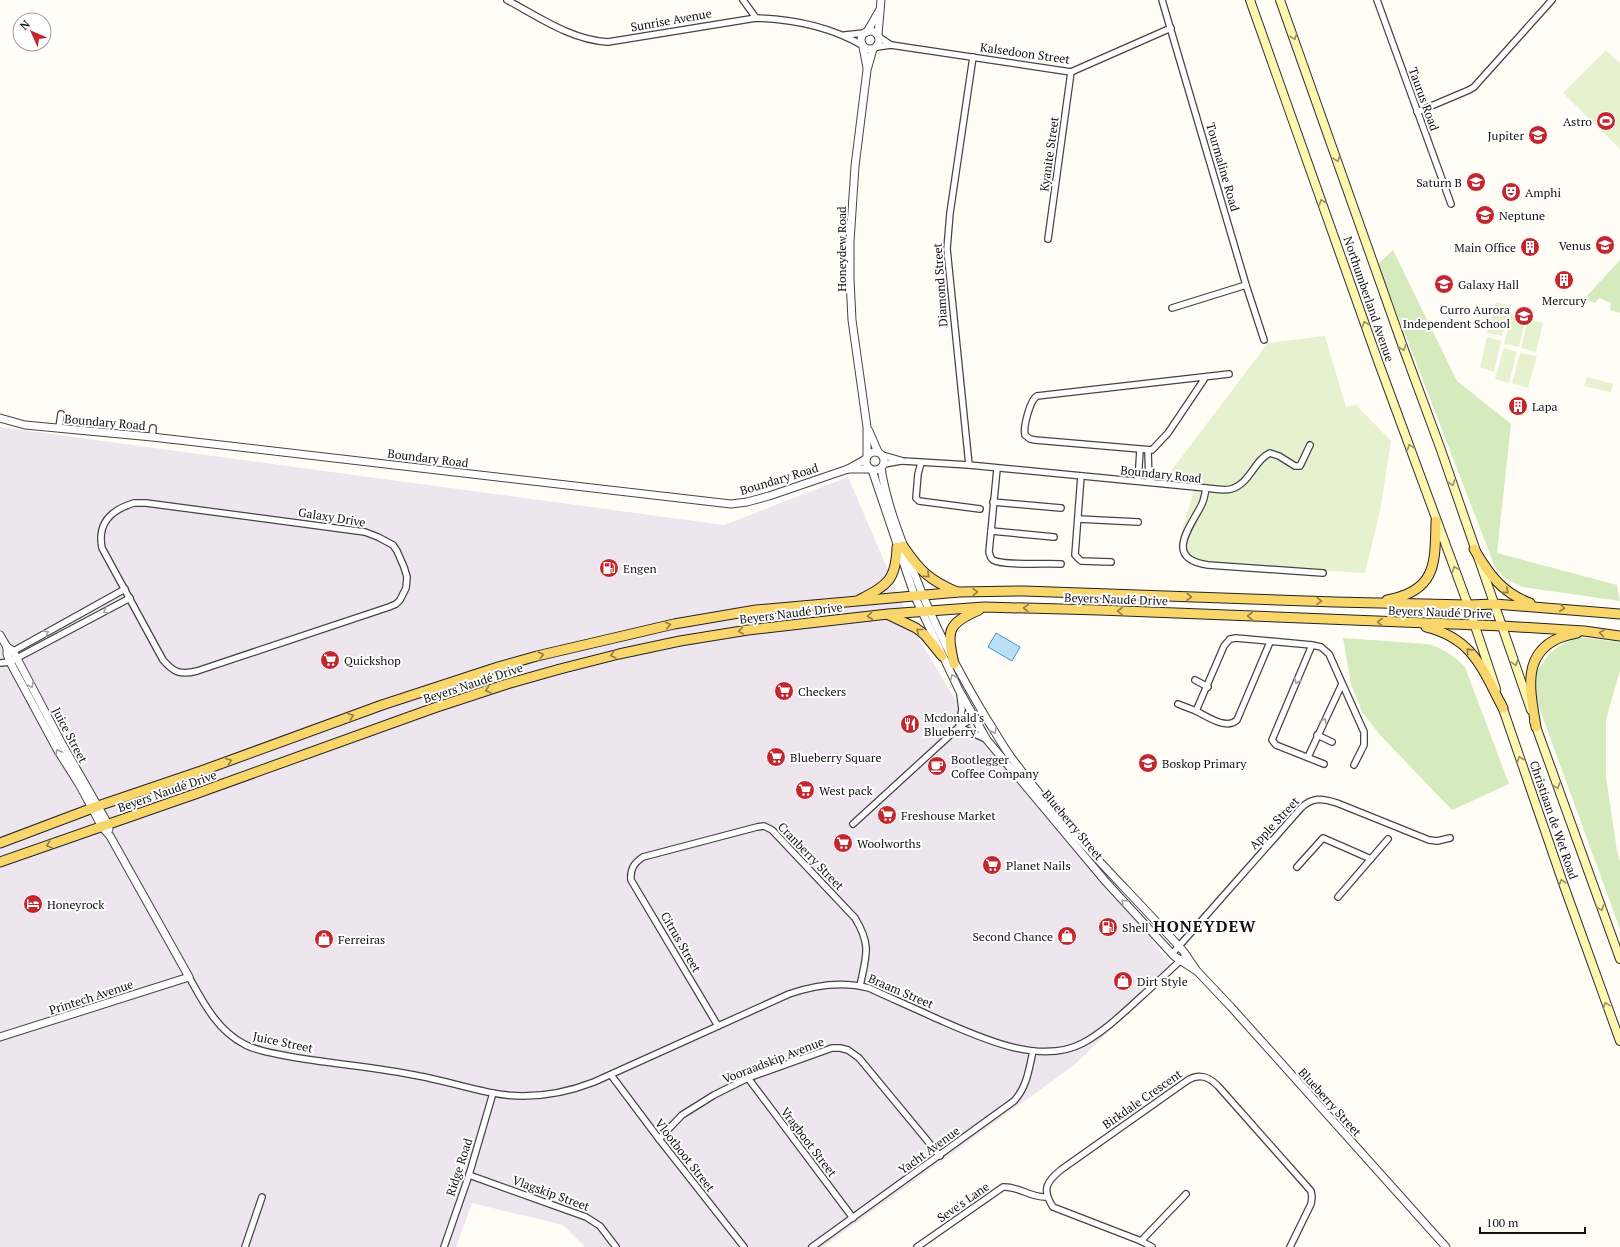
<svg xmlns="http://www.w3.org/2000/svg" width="1620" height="1247" viewBox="0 0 1620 1247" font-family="'PT Serif',serif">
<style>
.industrial{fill:#eee6ef}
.green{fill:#d5ebbd}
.pitch{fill:#e6f2cf}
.water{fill:#b9e0f7;stroke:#3f96cf}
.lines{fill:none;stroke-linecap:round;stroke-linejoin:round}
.minor-casing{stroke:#444;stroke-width:8}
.tertiary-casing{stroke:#444;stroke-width:9}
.secondary-casing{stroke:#333;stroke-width:10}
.primary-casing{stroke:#222;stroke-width:11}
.minor{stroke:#fff;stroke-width:5.5}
.tertiary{stroke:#fff;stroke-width:7}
.secondary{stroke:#fff6b0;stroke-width:8}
.primary{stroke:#f9d66b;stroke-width:9}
.oneway{stroke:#948f68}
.oneway2{stroke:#917d42}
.oneway3{stroke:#a0a0a0}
.labels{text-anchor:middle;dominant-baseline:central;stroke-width:4;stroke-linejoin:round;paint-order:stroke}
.street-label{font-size:12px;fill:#111;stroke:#fff}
.poi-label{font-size:12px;fill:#111;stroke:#fff;text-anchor:start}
.district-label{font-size:16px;font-weight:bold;letter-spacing:1px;fill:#111;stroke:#fff}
</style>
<rect width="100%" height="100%" fill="#fffdf5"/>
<polygon class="industrial" points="0,427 724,525 848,477 915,633 966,717 987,746 1106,882 1174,969 1073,1066 823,1247 585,1247 563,1225 472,1203 456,1247 0,1247"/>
<g class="green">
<polygon points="1393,250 1457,381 1511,424 1497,553 1617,585 1620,601 1523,587 1504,578 1495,567 1378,264"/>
<polygon points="1620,260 1620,313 1610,310 1611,303 1599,298 1595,303 1584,299"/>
<polygon points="1578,637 1620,642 1620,671 1606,719 1606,777 1617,851 1620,861 1620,929 1539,707 1536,693 1535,674 1549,654 1559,646"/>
<path d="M1343,638L1428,644C1443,648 1454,656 1465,667L1509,784L1452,810L1381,736L1362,712L1351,684Z"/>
</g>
<g class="pitch">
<polygon points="1606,50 1620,63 1620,149 1563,93"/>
<polygon points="1496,302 1511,306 1502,336 1487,333"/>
<polygon points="1512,314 1526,318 1519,347 1504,344"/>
<polygon points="1528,319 1543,323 1536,352 1521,348"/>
<polygon points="1325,336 1346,407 1356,405 1391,441 1380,511 1365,573 1201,563 1177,548 1197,479 1168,475 1268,343"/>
<polygon points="1487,337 1501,341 1494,372 1480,367"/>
<polygon points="1504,348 1517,352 1509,383 1495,379"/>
<polygon points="1520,353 1537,356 1528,388 1512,383"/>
<polygon points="1587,377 1613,384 1611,392 1584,386"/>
</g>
<polygon class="water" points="996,633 1020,647 1012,661 988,647"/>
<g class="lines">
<defs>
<g id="minor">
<path d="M507,0C539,17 571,40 608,42L756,18C792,19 830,27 862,45"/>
<polyline points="743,0 756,18"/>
<polyline points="1162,0 1246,285 1264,340"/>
<polyline points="1377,0 1451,204"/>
<polyline points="845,35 864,33"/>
<polyline points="879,37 891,45"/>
<polyline points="877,47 891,45 1071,72 1171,28"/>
<polyline points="1417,112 1469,90 1474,87 1552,0"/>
<polyline points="1048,239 1071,72"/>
<polyline points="1172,308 1246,285"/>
<path d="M1205,378L1168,433L1152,450L1035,440L1030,439L1025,435C1023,427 1030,400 1037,396L1229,374"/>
<polyline points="59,428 61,414"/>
<polyline points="152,437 153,428"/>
<polyline points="1148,451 1149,482"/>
<path d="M882,455L903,461L969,465L1206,488C1205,494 1204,501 1201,506C1189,529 1164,559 1208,565L1323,573"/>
<polyline points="921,463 918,474 916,498 919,501 980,509"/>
<polyline points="884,464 901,461"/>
<polyline points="969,465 947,249 950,213 973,57"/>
<path d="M997,469L989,552C990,555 990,558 993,560C1003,566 1048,563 1061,564"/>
<polyline points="1081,476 1075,555 1081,561 1111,562"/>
<polyline points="1138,481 1140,450"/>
<path d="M1206,488C1214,489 1224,491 1231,489C1250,484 1254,460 1270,453L1279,456L1295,466H1300L1310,445"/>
<polyline points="993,502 1061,508"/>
<path d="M134,503H146L365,532L378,537L393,545L397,551L404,567L407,577L406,588L400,600L396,604L389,607L197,671C181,675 174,673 163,660L102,548C97,523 111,510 134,503Z"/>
<polyline points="1078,519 1138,522"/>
<polyline points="991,531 1054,537"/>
<path d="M1270,642L1237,720C1226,730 1208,717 1196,711L1224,646L1230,639L1236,638L1312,645L1321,647L1329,654L1364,732V745L1354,765"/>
<polyline points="1312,645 1272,740 1276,745 1324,764"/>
<polyline points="10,653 125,589"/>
<polyline points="0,663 10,662 17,658 130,598"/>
<polyline points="1195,680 1208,687"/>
<polyline points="960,695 962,709 959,727 986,739"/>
<polyline points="1178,704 1196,711"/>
<polyline points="1317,735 1332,742"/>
<polyline points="1308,757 1342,684"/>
<polyline points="853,824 947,738 959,727 982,712"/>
<polyline points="1297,867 1323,838 1371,859"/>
<polyline points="1338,897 1388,839"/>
<path d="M1172,954L1301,808C1312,797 1322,798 1337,803L1429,840L1437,841L1450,838"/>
<path d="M189,977C203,1002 217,1030 244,1044C256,1051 273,1053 287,1056C331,1064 376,1067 419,1076C453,1082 488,1096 523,1096C547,1096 571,1091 594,1082L789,994C815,985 842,981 869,988C890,998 912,1007 933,1017C975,1035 1038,1067 1083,1043C1105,1031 1123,1013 1142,996C1157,982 1172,969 1186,955"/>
<path d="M718,1026L631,880C630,869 634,863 643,857L757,827L764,826L772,830L855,918C872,946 866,956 860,986"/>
<polyline points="611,1075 659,1139 744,1247"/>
<polyline points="748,1078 853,1218"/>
<polyline points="659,1139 682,1115 714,1095 748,1078 832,1048 840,1048 848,1050 859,1058 940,1156"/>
<polyline points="469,1175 586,1217 600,1226 616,1247"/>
<polyline points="1141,1241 1186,1194"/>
<polyline points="245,1247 262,1197"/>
<polyline points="444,1247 469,1175 493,1093"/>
<path d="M812,1247L1014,1101C1027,1087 1029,1069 1033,1051"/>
<path d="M917,1247L1003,1187C1019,1186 1030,1198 1047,1197"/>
<path d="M1152,1247L1141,1241L1053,1207C1041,1189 1047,1181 1062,1169L1188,1080C1200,1073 1209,1077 1218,1086L1311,1191L1312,1197L1311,1204L1290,1247"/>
</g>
<g id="tertiary">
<circle cx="870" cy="40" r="9"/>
<polyline points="867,32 879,11"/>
<polyline points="878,35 881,0"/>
<polyline points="863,47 867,68"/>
<polyline points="0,418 25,425 152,437 731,504 747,502 769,496 848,469 866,459"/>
<polyline points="869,431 878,452"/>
<circle cx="875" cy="461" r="9"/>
<polyline points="867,456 867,427 852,320 850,279 850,242 855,166 867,70 873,49"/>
<path d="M881,468C887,506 902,542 916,578C935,628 960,675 988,721C996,733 1002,745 1011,757C1062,827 1126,887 1184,952L1197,971L1231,1007L1446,1247"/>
<polyline points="848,469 870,469"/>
<polyline points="872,470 915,597 959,690 987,740 1106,882 1174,956 1195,970"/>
<polyline points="0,635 7,647 7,654 10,662 58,751 79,784 102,827 110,836 189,977 0,1037"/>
<polyline points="7,647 13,651 61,742 108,824 109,829"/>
</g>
<g id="secondary">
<polyline points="1250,0 1378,361 1468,605 1496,689"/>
<polyline points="1280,0 1403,347 1441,450 1531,710"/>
<polyline points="1501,703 1563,883 1620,1041"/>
<polyline points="1534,721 1620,959"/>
</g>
<g id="primary">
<path d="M903,546C920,571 929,580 957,592"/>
<path d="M1474,549C1489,574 1502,593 1530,603"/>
<path d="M859,600C887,585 896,581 897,547"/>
<path d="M1387,600C1437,591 1435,563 1436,521"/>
<polyline points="889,615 916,628 925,635 942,656"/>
<path d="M1426,627C1474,639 1482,669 1503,708"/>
<path d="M954,664C947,631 946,624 979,610"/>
<path d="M1536,727C1531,694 1520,655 1559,638C1564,636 1571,634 1577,633"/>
<polyline points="0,843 98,806 201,771 382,705 498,667 537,656 674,624 756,610 959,592 1024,591 1335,602 1468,605 1495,604 1620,614"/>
<polyline points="0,862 195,794 434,708 507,684 560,669 619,654 680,641 748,630 888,614 984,607 1099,610 1503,626 1584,631 1620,636"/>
</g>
</defs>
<use href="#minor" class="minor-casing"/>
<use href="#tertiary" class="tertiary-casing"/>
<use href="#secondary" class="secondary-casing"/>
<use href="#primary" class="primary-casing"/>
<use href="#minor" class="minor"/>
<use href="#tertiary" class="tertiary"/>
<use href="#secondary" class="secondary"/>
<use href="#primary" class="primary"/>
</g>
<defs><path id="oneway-chevron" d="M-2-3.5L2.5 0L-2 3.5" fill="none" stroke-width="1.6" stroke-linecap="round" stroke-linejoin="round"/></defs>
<g class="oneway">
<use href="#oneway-chevron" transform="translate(1294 37) rotate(70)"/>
<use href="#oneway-chevron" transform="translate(1337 159) rotate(71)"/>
<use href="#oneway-chevron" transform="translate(1322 202) rotate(-109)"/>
<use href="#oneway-chevron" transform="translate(1365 324) rotate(-109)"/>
<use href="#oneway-chevron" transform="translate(1403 348) rotate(70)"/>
<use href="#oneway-chevron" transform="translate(1410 447) rotate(-110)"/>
<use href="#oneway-chevron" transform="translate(1452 483) rotate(72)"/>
<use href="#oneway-chevron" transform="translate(1455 569) rotate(-111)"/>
<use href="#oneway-chevron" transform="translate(1515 663) rotate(72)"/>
<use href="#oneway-chevron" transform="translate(1520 759) rotate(-109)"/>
<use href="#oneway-chevron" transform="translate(1557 786) rotate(70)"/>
<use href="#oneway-chevron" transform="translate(1562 882) rotate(-109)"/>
<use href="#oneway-chevron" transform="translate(1601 908) rotate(70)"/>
<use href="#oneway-chevron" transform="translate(1606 1005) rotate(-110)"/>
</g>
<g class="oneway2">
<use href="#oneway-chevron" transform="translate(927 575) rotate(42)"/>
<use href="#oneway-chevron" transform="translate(1506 591) rotate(41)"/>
<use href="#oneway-chevron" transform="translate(975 592) rotate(-1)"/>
<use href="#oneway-chevron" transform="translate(1189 597) rotate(2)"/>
<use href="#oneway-chevron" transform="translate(1319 601) rotate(2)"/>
<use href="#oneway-chevron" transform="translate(1026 608) rotate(-178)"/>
<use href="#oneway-chevron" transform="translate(1562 608) rotate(6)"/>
<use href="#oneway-chevron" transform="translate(1120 611) rotate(-178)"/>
<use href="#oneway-chevron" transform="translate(870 616) rotate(174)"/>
<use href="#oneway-chevron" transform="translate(1250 616) rotate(-178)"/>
<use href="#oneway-chevron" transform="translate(1380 622) rotate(-178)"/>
<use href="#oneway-chevron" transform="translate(668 625) rotate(-13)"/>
<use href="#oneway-chevron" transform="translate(741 631) rotate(171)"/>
<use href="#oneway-chevron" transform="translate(919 631) rotate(-142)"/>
<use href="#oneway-chevron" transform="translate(1602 633) rotate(-172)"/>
<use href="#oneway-chevron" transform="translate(1469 651) rotate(-132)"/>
<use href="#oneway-chevron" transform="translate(541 655) rotate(-14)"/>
<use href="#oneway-chevron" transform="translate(613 655) rotate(166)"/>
<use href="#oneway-chevron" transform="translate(488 690) rotate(162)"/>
<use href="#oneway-chevron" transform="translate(351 716) rotate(-20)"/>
<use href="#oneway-chevron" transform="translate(229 761) rotate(-20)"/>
<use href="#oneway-chevron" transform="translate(49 845) rotate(161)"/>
</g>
<g class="oneway3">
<use href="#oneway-chevron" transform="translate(106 611) rotate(152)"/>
<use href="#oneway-chevron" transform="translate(46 633) rotate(-29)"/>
<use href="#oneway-chevron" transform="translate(953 677) rotate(-116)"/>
<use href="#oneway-chevron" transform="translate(1297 681) rotate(113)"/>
<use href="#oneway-chevron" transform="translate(31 685) rotate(62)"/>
<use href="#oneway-chevron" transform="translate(1324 721) rotate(-63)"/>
<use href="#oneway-chevron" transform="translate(994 731) rotate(59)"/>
<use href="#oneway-chevron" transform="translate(58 752) rotate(-120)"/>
<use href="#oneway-chevron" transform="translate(1124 902) rotate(-133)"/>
</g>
<defs>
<symbol id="stadium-disc" viewBox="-11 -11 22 22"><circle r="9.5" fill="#c4262e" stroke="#fff"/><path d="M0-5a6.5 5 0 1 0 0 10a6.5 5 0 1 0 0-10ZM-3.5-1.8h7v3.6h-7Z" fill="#fff"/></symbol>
<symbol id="school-disc" viewBox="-11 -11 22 22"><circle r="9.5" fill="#c4262e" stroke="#fff"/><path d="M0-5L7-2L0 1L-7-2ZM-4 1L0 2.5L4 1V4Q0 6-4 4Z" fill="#fff"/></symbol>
<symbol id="theatre-disc" viewBox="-11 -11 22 22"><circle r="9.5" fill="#c4262e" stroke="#fff"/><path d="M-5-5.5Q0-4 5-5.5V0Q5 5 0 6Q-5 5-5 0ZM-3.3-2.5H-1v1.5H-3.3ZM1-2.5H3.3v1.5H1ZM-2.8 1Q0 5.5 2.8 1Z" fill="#fff"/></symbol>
<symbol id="building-disc" viewBox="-11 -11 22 22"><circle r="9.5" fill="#c4262e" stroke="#fff"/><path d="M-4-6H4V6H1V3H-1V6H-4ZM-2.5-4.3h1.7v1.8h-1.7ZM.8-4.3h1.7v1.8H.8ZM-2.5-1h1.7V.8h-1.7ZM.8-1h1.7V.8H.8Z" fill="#fff"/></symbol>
<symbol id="fuel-disc" viewBox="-11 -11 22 22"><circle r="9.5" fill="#c4262e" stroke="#fff"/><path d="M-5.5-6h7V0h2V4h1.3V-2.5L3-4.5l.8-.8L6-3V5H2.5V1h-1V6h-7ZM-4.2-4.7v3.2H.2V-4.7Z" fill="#fff"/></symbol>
<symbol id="supermarket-disc" viewBox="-11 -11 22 22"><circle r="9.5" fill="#c4262e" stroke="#fff"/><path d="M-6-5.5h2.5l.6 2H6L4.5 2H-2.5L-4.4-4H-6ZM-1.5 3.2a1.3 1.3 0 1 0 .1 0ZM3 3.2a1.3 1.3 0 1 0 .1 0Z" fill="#fff"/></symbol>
<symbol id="restaurant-disc" viewBox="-11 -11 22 22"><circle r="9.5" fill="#c4262e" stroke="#fff"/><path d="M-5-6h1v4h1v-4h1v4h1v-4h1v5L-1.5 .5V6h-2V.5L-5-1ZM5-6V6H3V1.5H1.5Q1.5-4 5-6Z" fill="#fff"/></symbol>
<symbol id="cafe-disc" viewBox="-11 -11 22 22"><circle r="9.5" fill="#c4262e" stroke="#fff"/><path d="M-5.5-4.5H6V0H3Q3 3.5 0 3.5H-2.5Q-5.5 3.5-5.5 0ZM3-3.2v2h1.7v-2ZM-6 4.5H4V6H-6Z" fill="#fff"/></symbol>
<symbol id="hotel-disc" viewBox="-11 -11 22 22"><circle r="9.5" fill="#c4262e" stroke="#fff"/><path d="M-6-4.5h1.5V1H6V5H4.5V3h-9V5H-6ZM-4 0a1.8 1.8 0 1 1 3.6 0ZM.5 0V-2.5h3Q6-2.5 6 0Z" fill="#fff"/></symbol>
<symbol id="shop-disc" viewBox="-11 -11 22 22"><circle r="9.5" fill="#c4262e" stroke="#fff"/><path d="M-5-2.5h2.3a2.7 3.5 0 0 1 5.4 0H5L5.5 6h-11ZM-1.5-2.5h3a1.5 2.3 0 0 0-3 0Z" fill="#fff"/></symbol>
</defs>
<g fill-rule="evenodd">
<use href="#stadium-disc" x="1595" y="110" width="22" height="22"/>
<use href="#school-disc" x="1527" y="124" width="22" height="22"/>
<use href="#school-disc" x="1465" y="171" width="22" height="22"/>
<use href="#theatre-disc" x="1500" y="181" width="22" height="22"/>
<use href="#school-disc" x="1474" y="204" width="22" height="22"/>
<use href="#school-disc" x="1594" y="234" width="22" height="22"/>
<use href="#building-disc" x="1519" y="236" width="22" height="22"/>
<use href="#building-disc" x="1553" y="269" width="22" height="22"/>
<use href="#school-disc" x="1433" y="273" width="22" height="22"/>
<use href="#school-disc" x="1513" y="305" width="22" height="22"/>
<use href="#building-disc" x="1507" y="395" width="22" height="22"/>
<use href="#fuel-disc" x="598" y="557" width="22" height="22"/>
<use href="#supermarket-disc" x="319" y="649" width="22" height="22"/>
<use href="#supermarket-disc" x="773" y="680" width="22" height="22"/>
<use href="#restaurant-disc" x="899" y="713" width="22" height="22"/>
<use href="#supermarket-disc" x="765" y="746" width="22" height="22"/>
<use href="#school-disc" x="1137" y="752" width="22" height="22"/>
<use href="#cafe-disc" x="926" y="755" width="22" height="22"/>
<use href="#supermarket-disc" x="794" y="779" width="22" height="22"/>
<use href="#supermarket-disc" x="876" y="804" width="22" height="22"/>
<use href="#supermarket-disc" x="832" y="832" width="22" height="22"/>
<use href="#supermarket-disc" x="981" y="854" width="22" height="22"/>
<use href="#hotel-disc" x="22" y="893" width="22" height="22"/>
<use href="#fuel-disc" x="1097" y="916" width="22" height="22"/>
<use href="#shop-disc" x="1056" y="925" width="22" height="22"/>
<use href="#shop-disc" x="313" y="928" width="22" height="22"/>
<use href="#shop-disc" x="1112" y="970" width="22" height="22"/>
</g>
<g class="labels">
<g class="street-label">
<text transform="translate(671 20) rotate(-10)">Sunrise Avenue</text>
<text transform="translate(1025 53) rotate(8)">Kalsedoon Street</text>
<text transform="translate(1424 99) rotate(70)">Taurus Road</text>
<text transform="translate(1049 154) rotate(-82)">Kyanite Street</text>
<text transform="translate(1223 167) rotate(74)">Tourmaline Road</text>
<text transform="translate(841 249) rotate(-90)">Honeydew Road</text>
<text transform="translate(940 285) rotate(-94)">Diamond Street</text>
<text transform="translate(1369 299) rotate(71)">Northumberland Avenue</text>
<text transform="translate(105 422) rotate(5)">Boundary Road</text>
<text transform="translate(428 458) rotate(7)">Boundary Road</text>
<text transform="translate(1161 474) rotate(6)">Boundary Road</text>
<text transform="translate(779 479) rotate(-17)">Boundary Road</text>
<text transform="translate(332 517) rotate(9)">Galaxy Drive</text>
<text transform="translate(1116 599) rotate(2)">Beyers Naudé Drive</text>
<text transform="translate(1440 612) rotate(2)">Beyers Naudé Drive</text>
<text transform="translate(791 613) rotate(-7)">Beyers Naudé Drive</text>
<text transform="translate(473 683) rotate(-18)">Beyers Naudé Drive</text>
<text transform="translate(70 735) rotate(62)">Juice Street</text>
<text transform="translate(167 791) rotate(-19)">Beyers Naudé Drive</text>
<text transform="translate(1554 820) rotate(71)">Christiaan de Wet Road</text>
<text transform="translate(1274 823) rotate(-47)">Apple Street</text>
<text transform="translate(1073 825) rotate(50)">Blueberry Street</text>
<text transform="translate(811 856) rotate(46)">Cranberry Street</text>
<text transform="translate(681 942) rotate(60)">Citrus Street</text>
<text transform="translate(901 991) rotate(23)">Braam Street</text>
<text transform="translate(91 997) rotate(-18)">Printech Avenue</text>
<text transform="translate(283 1042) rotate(12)">Juice Street</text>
<text transform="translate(773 1060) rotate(-21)">Vooraadskip Avenue</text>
<text transform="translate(1142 1099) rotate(-35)">Birkdale Crescent</text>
<text transform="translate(1330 1102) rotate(48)">Blueberry Street</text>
<text transform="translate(809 1142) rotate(53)">Vragboot Street</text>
<text transform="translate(929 1150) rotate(-36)">Yacht Avenue</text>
<text transform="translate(685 1155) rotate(52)">Vlootboot Street</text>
<text transform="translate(459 1167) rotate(-72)">Ridge Road</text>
<text transform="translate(551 1193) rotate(20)">Vlagskip Street</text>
<text transform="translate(963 1202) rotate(-35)">Seve's Lane</text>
</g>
<g class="poi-label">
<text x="1592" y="121" text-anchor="end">Astro</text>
<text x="1524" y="135" text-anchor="end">Jupiter</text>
<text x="1462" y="182" text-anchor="end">Saturn B</text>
<text x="1525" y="192">Amphi</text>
<text x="1499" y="215">Neptune</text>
<text x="1591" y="245" text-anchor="end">Venus</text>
<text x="1516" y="247" text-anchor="end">Main Office</text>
<text x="1458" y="284">Galaxy Hall</text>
<text x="1564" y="300" text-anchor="middle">Mercury</text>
<text x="1510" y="309" text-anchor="end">Curro Aurora<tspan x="1510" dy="14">Independent School</tspan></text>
<text x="1532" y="406">Lapa</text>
<text x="623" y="568">Engen</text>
<text x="344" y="660">Quickshop</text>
<text x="798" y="691">Checkers</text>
<text x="924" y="717">Mcdonald's<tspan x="924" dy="14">Blueberry</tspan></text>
<text x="790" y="757">Blueberry Square</text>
<text x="951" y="759">Bootlegger<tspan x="951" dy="14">Coffee Company</tspan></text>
<text x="1162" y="763">Boskop Primary</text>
<text x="819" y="790">West pack</text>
<text x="901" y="815">Freshouse Market</text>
<text x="857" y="843">Woolworths</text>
<text x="1006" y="865">Planet Nails</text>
<text x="47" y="904">Honeyrock</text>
<text x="1122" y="927">Shell</text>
<text x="1053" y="936" text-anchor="end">Second Chance</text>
<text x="338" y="939">Ferreiras</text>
<text x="1137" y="981">Dirt Style</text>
</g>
<g class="district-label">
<text x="1205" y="926">HONEYDEW</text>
</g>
</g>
<g transform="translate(32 32) rotate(315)"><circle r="19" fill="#ffffff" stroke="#a0a0a0"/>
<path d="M0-3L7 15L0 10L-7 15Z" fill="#c4262e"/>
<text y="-6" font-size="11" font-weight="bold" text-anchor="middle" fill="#111111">N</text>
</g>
<path d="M1480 1227v6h105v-6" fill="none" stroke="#111111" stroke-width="2"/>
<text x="1486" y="1227" font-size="12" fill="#111111" stroke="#ffffff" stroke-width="3" paint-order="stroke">100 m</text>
</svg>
